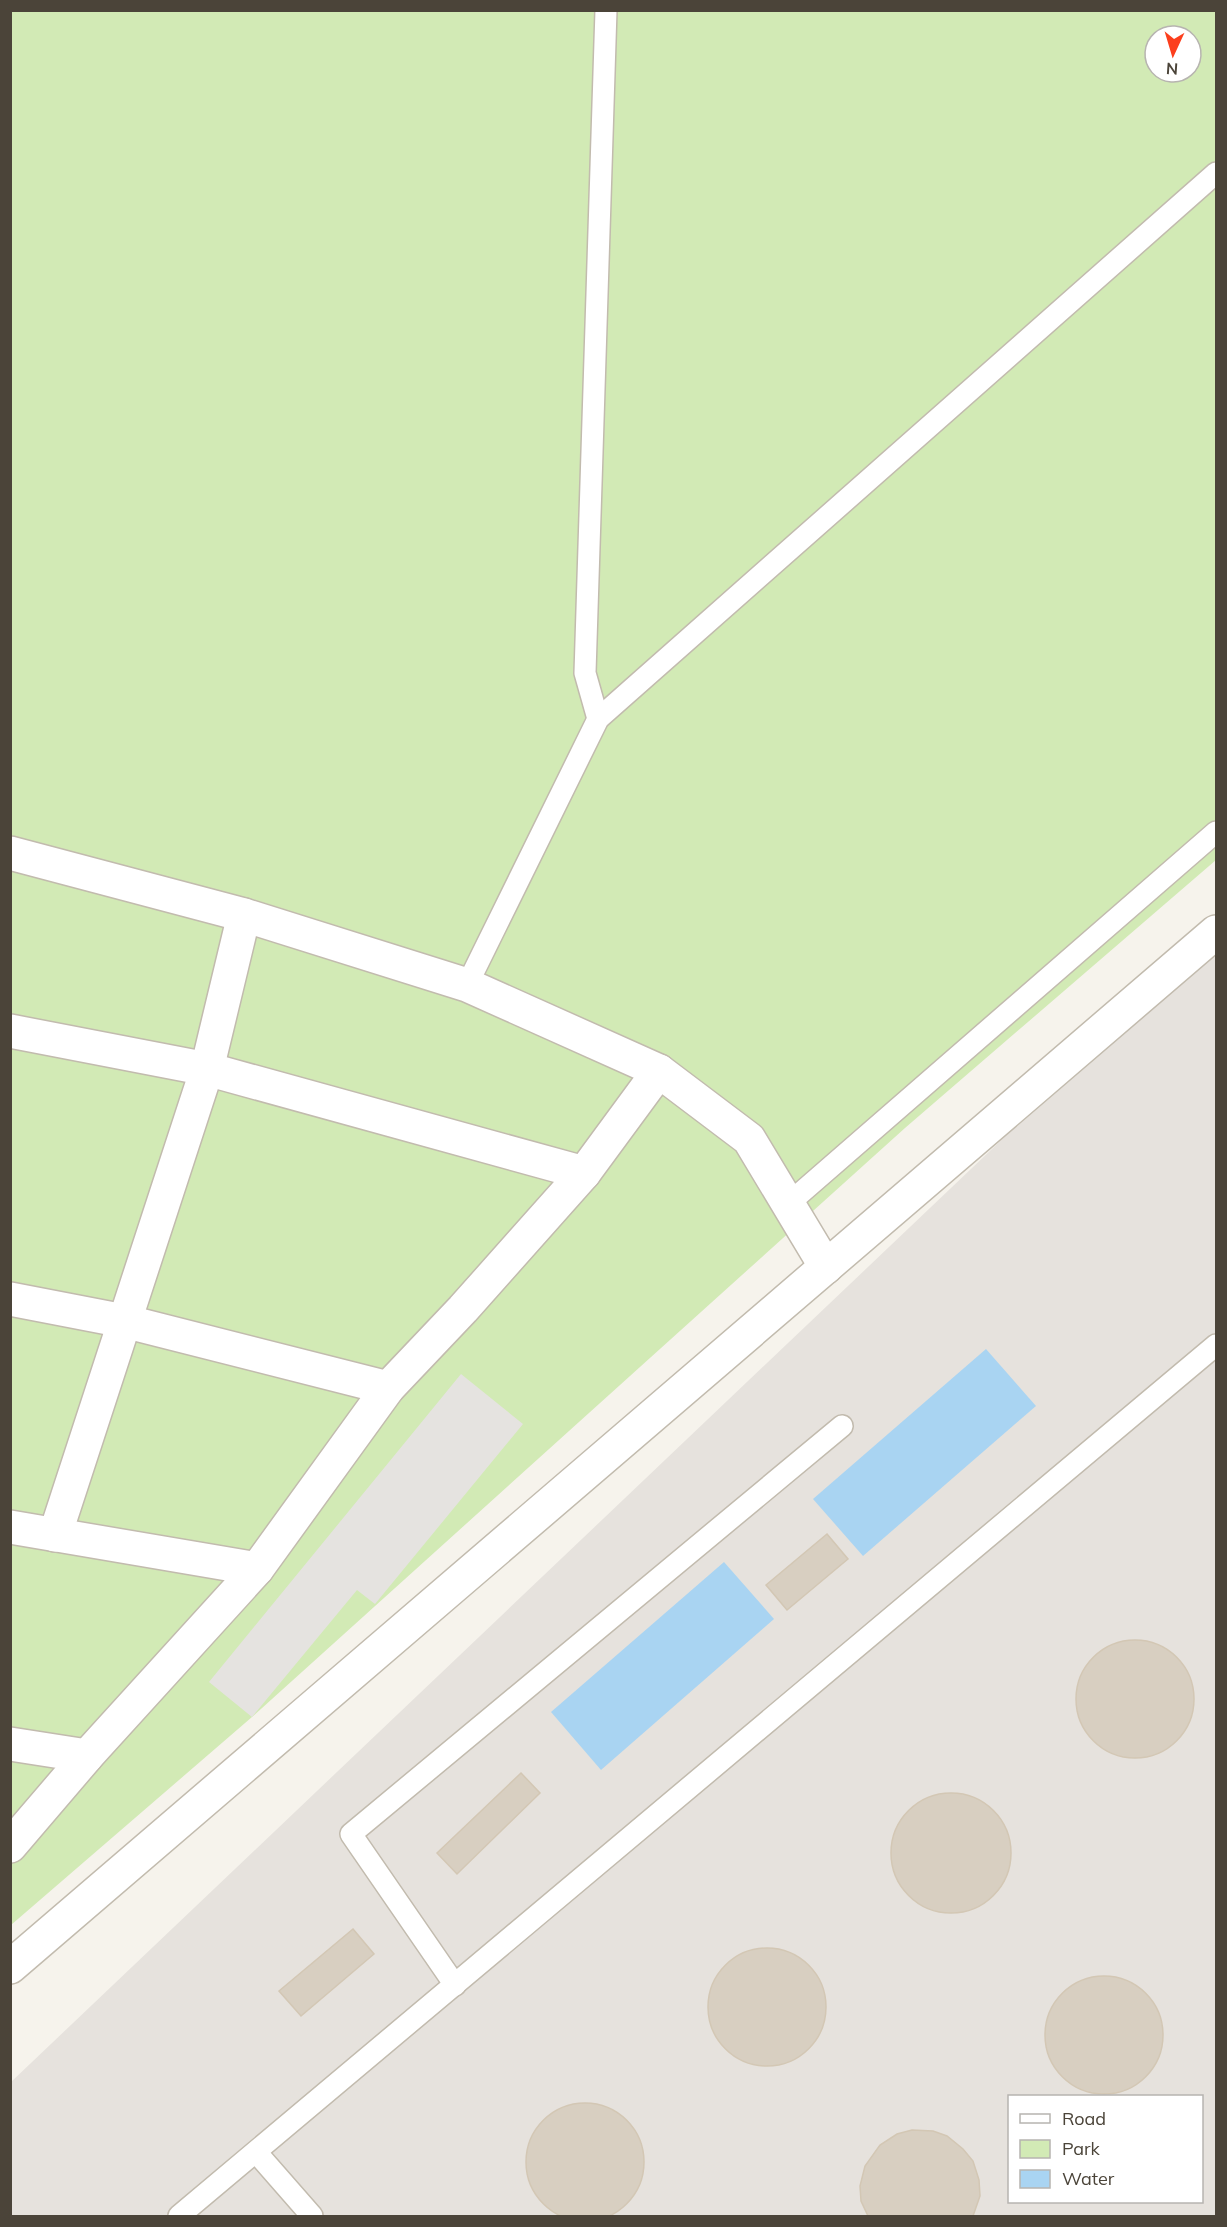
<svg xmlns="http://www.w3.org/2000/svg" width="1227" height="2227" viewBox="0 0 1227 2227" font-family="Mulish,sans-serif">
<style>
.industrial{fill:#e6e2dd;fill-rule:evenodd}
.green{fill:#d2eab5;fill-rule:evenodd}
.parking{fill:#e5e3e0}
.water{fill:#a9d4f2}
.building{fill:#d8cfc1;stroke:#d3c7b4;stroke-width:1.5}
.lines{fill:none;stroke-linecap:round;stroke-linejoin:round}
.lane-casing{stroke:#c2bbae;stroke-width:24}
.street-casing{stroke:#c2bbae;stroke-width:36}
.lane{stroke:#fff;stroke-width:21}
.street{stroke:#fff;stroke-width:33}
</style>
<rect width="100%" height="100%" fill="#f6f3ec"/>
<path class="industrial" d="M1216,936V2216H11V2082ZM1010,2096H1202V2202H1010Z"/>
<path class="green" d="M11,11H1216V860L905,1128L252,1717L11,1925ZM1155,36H1191V72H1155Z"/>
<polygon class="parking" points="461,1374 523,1424 375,1604 357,1590 252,1717 209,1682"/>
<g class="water">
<polygon points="986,1349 1036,1406 863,1556 813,1499"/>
<polygon points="724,1562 774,1619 601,1770 551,1712"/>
</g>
<g class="building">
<polygon points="827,1534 848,1559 787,1610 766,1585"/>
<circle cx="1135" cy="1699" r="59"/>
<polygon points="521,1773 540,1793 457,1874 437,1853"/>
<circle cx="951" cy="1853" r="60"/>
<polygon points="353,1929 374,1954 301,2016 279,1991"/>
<circle cx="767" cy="2007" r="59"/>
<circle cx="1104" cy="2035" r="59"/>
<circle cx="585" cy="2162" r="59"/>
<polygon points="912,2130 933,2131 947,2136 963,2149 973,2161 979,2180 980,2196 973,2216 868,2216 861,2201 860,2186 865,2166 880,2145 897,2134"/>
</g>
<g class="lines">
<defs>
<g id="lane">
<polyline points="598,719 585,673 606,10"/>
<polyline points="467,985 598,719 1216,173"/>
<polyline points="788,1204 1216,832"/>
<polyline points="455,1985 351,1834 842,1426"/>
<polyline points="256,2152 312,2216"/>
<polyline points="179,2216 1216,1345"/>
</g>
<g id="street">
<polyline points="10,853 244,915 467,985 659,1071 749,1139 826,1267"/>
<polyline points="10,1031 207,1069 584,1173"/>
<polyline points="10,1299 124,1321 388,1388"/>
<polyline points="10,1527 257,1569"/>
<polyline points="55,1535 207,1069 244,915"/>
<polyline points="10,1744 87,1756"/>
<polyline points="10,1846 87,1756 257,1569 388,1388 463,1309 584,1173 659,1071"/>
<polyline points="10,1967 1216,932"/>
</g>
</defs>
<use href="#lane" class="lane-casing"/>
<use href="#street" class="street-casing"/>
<use href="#lane" class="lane"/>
<use href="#street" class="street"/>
</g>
<rect width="1227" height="2227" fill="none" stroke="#4b4439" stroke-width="24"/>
<rect x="1008" y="2095" width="195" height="108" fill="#ffffff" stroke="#b7b4b0" stroke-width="1.5"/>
<rect x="1020" y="2114" width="30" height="9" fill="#ffffff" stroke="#b7b4b0" stroke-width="1.5"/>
<text x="1062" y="2125" font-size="18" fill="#4b4439">Road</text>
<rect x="1020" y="2140" width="30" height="18" fill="#d2eab5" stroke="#b7b4b0" stroke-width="1.5"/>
<text x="1062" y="2155" font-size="18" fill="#4b4439">Park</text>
<rect x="1020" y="2170" width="30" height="18" fill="#a9d4f2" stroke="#b7b4b0" stroke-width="1.5"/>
<text x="1062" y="2185" font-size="18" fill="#4b4439">Water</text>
<g transform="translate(1173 54) rotate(184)"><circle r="28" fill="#ffffff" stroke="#b7b4b0" stroke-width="1.5"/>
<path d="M0-4.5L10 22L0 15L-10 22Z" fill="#fc3f1d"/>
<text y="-9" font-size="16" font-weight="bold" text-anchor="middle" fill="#4b4439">N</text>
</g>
</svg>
